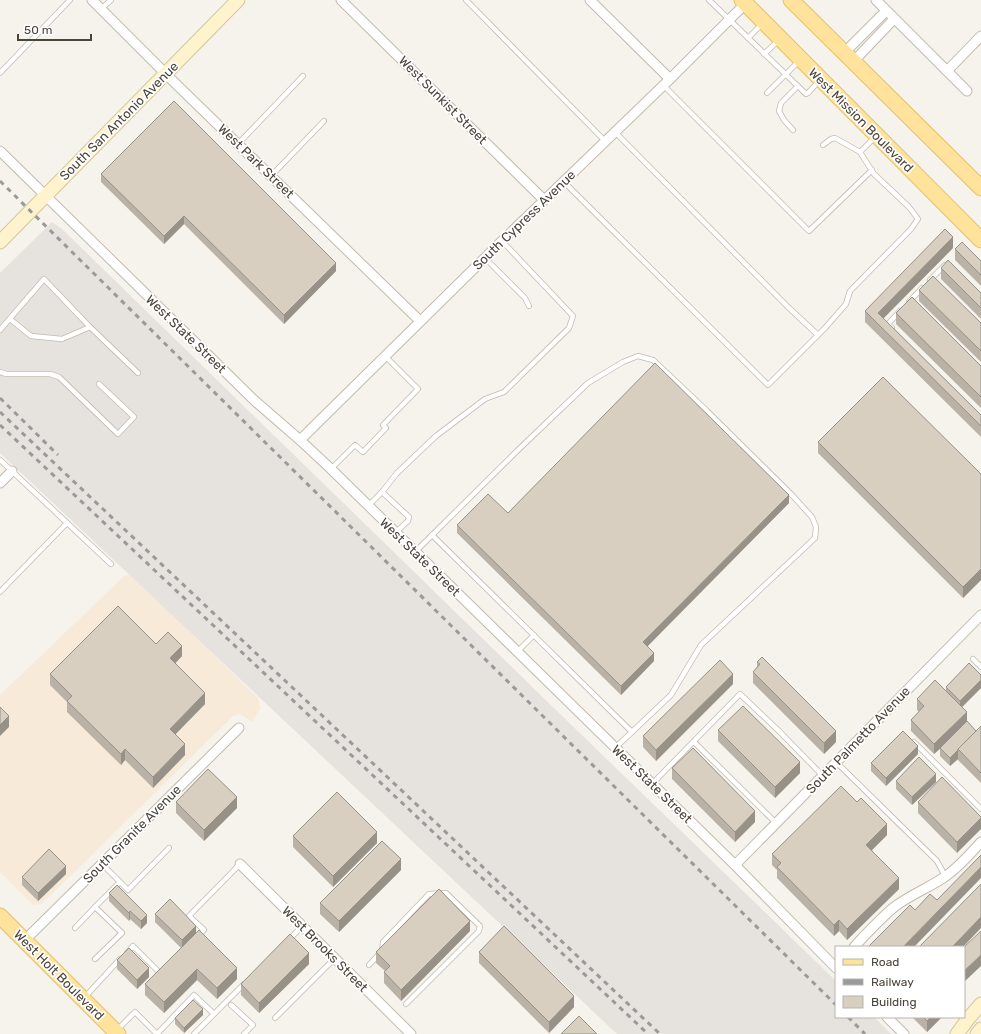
<svg xmlns="http://www.w3.org/2000/svg" width="981" height="1034" viewBox="0 0 981 1034" font-family="Rubik,sans-serif">
<style>
.commercial{fill:#f7ead8}
.industrial{fill:#e6e2dd}
.lines{fill:none;stroke-linecap:round;stroke-linejoin:round}
.lane-casing{stroke:#c2bbae;stroke-width:6}
.street-casing{stroke:#c2bbae;stroke-width:11}
.secondary-casing{stroke:#d6c79b;stroke-width:15}
.primary-casing{stroke:#e6c16a;stroke-width:17}
.lane{stroke:#fff;stroke-width:4.5}
.street{stroke:#fff;stroke-width:9}
.secondary{stroke:#fff3cd;stroke-width:13}
.primary{stroke:#ffe39c;stroke-width:15}
.rail{stroke:#9a9a9a;stroke-width:3;stroke-dasharray:5 5;stroke-linecap:butt}
.wall{fill:#bab2a6}
.shaded-wall{fill:#979187}
.building{fill:#d8cfc1;stroke:#979187}
.labels{text-anchor:middle;dominant-baseline:central;stroke-width:3.5;stroke-linejoin:round;paint-order:stroke}
.street-label{font-size:13px;fill:#4b4439;stroke:#fff}
</style>
<rect width="100%" height="100%" fill="#f6f3ec"/>
<polygon class="commercial" points="131,574 258,698 260,708 252,722 240,714 233,716 47,899 41,904 33,905 0,872 0,695 124,576"/>
<polygon class="industrial" points="52,222 62,229 556,710 836,981 836,1017 874,1017 891,1034 617,1034 0,453 0,273"/>
<g class="lines">
<defs>
<g id="lane">
<polyline points="466,0 605,141"/>
<polyline points="709,0 806,94 808,93 820,80"/>
<polyline points="101,9 111,0"/>
<polyline points="748,38 762,24"/>
<polyline points="764,54 779,40"/>
<polyline points="0,73 70,0"/>
<polyline points="663,85 809,231 872,170"/>
<polyline points="767,93 800,60"/>
<polyline points="793,130 784,120 779,111 781,103 798,86"/>
<polyline points="615,132 788,307 818,335"/>
<polyline points="238,144 303,76"/>
<polyline points="823,145 831,139 835,138 860,152"/>
<polyline points="271,176 324,121"/>
<polyline points="563,181 768,385 825,328 846,304 850,291 911,229 918,219 909,207 874,174 860,152 875,137"/>
<polyline points="485,258 525,298 529,306"/>
<polyline points="930,280 945,265"/>
<polyline points="909,302 922,288"/>
<polyline points="10,319 31,336 62,339 90,327"/>
<polyline points="892,328 888,324 900,311"/>
<polyline points="0,330 44,279 90,327 138,373"/>
<polyline points="0,372 6,374 50,374 59,377 118,434 134,417 99,384"/>
<polyline points="0,460 111,564"/>
<polyline points="331,469 355,445 363,452 386,428 383,425 418,389 385,356"/>
<polyline points="382,492 397,473 436,436 485,399 504,392 569,328 573,316 502,241"/>
<polyline points="368,506 382,492 409,517 408,521 395,533"/>
<polyline points="432,535 632,732"/>
<polyline points="415,552 518,450 588,383 623,362 638,356 653,360 706,410 791,494 812,517 816,527 815,538 701,645 671,695 615,748"/>
<polyline points="0,592 67,523"/>
<polyline points="517,652 534,635"/>
<polyline points="973,659 981,667"/>
<polyline points="694,742 776,823"/>
<polyline points="914,742 981,809"/>
<polyline points="836,762 937,861 945,876"/>
<polyline points="652,784 740,694 780,732 823,776"/>
<polyline points="120,882 128,890 169,848"/>
<polyline points="75,928 95,907"/>
<polyline points="198,936 204,930 189,916 240,864"/>
<polyline points="289,940 302,926"/>
<polyline points="127,953 133,946 161,974 162,972"/>
<polyline points="95,959 122,933 95,907 120,882 102,864"/>
<polyline points="369,965 382,951 383,942 429,894 446,893 480,926 479,931 406,1004"/>
<polyline points="84,998 120,959"/>
<polyline points="231,1005 253,1025 244,1034"/>
<polyline points="214,1014 244,984"/>
<polyline points="275,1018 335,958"/>
<polyline points="117,1030 135,1012 157,1034"/>
<polyline points="157,1034 194,995 214,1014 194,1034"/>
</g>
<g id="street">
<polyline points="92,0 177,85 420,321"/>
<polyline points="341,0 544,200"/>
<polyline points="590,0 670,79"/>
<polyline points="876,0 967,91"/>
<polyline points="844,53 886,11"/>
<polyline points="853,62 894,19"/>
<polyline points="947,71 981,36"/>
<polyline points="0,151 255,401 300,440 331,469 735,865 836,968"/>
<polyline points="300,440 502,241 670,79 748,1"/>
<polyline points="0,483 12,471"/>
<polyline points="240,864 411,1034"/>
<polyline points="735,865 981,615"/>
<polyline points="24,941 239,728"/>
<path d="M854,947C866,934 879,920 893,908C909,895 929,888 946,876C959,867 970,854 981,842"/>
<polyline points="887,1017 904,1034"/>
</g>
<g id="secondary">
<polyline points="0,242 238,0"/>
<polyline points="957,1034 968,1019 981,1004"/>
<polyline points="977,1034 981,1029"/>
</g>
<g id="primary">
<polyline points="742,0 981,240"/>
<polyline points="791,0 981,188"/>
<polyline points="0,916 118,1034"/>
</g>
</defs>
<use href="#lane" class="lane-casing"/>
<use href="#street" class="street-casing"/>
<use href="#secondary" class="secondary-casing"/>
<use href="#primary" class="primary-casing"/>
<use href="#lane" class="lane"/>
<use href="#street" class="street"/>
<use href="#secondary" class="secondary"/>
<use href="#primary" class="primary"/>
<g class="rail">
<polyline points="0,181 836,1005"/>
<polyline points="0,398 58,455"/>
<polyline points="0,412 660,1034"/>
<polyline points="0,425 648,1034"/>
<polyline points="848,1017 865,1034"/>
</g>
</g>
<g class="wall">
<polygon points="101,174 336,271 284,324 184,224 164,244 101,182"/>
<polygon points="953,248 883,318 981,415 981,437 865,322 865,311"/>
<polygon points="955,249 981,261 981,286 955,260"/>
<polygon points="941,268 981,293 981,319 941,279"/>
<polygon points="919,290 981,323 981,362 919,301"/>
<polygon points="896,313 981,366 981,408 896,324"/>
<polygon points="818,442 981,474 981,580 963,598 818,453"/>
<polygon points="789,503 647,646 654,661 621,695 457,533 457,525 508,513"/>
<polygon points="156,644 182,656 175,663 205,704 175,734 185,755 153,788 125,760 121,765 67,712 67,702 50,685 50,674"/>
<polygon points="757,662 836,742 824,754 753,683 753,672 757,667"/>
<polygon points="733,684 656,761 643,747 643,736"/>
<polygon points="946,687 981,688 962,707 967,722 976,731 981,726 981,783 958,760 958,759 950,766 940,756 940,749 934,754 911,731 911,720 919,712 917,710 917,699 946,691"/>
<polygon points="718,730 800,773 775,798 718,741"/>
<polygon points="918,754 886,786 871,771 871,763"/>
<polygon points="672,768 755,822 735,842 672,779"/>
<polygon points="896,781 936,782 912,805 896,789"/>
<polygon points="176,802 237,808 204,841 176,813"/>
<polygon points="918,802 981,817 957,853 918,813"/>
<polygon points="887,835 872,850 899,889 847,940 839,931 834,936 777,878 777,870 772,865 772,854"/>
<polygon points="293,836 377,843 333,887 293,847"/>
<polygon points="401,870 339,932 320,914 320,903"/>
<polygon points="66,874 38,901 22,885 22,877"/>
<polygon points="109,893 147,923 141,929 130,919 129,921 109,901"/>
<polygon points="155,914 196,933 237,979 217,999 197,980 164,1013 145,995 145,984 181,948 155,922"/>
<polygon points="470,931 401,1001 384,983 384,972 385,971 376,963 376,952"/>
<polygon points="479,952 574,1007 549,1033 479,963"/>
<polygon points="117,960 149,977 137,989 117,969"/>
<polygon points="309,964 259,1013 241,995 241,984"/>
<polygon points="203,1015 184,1033 175,1024 175,1018"/>
<polygon points="913,1017 942,1017 927,1032 913,1018"/>
</g>
<g class="shaded-wall">
<polygon points="184,216 184,224 164,244 164,236"/>
<polygon points="953,237 953,248 878,324 878,313"/>
<polygon points="336,263 336,271 284,324 284,315"/>
<polygon points="789,495 789,503 643,651 643,642"/>
<polygon points="981,569 981,580 963,598 963,587"/>
<polygon points="182,646 182,656 170,669 170,658"/>
<polygon points="654,653 654,661 621,695 621,686"/>
<polygon points="733,674 733,684 656,761 656,750"/>
<polygon points="981,680 981,688 960,709 960,701"/>
<polygon points="205,693 205,704 170,740 170,729"/>
<polygon points="967,712 967,723 934,754 934,744"/>
<polygon points="9,716 9,727 0,736 0,725"/>
<polygon points="836,731 836,742 824,754 824,743"/>
<polygon points="185,744 185,755 153,788 153,777"/>
<polygon points="918,746 918,754 886,786 886,778"/>
<polygon points="125,749 125,760 121,765 121,754"/>
<polygon points="958,750 958,759 950,766 950,758"/>
<polygon points="800,762 800,773 775,798 775,787"/>
<polygon points="936,774 936,782 912,805 912,797"/>
<polygon points="237,797 237,808 204,841 204,830"/>
<polygon points="755,811 755,822 735,842 735,832"/>
<polygon points="981,818 981,829 957,853 957,842"/>
<polygon points="887,824 887,835 866,856 866,845"/>
<polygon points="377,832 377,843 333,887 333,876"/>
<polygon points="401,859 401,870 339,932 339,921"/>
<polygon points="66,866 66,874 38,901 38,893"/>
<polygon points="981,867 981,878 914,947 903,947"/>
<polygon points="899,878 899,889 847,940 847,929"/>
<polygon points="130,911 130,919 129,921 129,913"/>
<polygon points="147,915 147,923 141,929 141,921"/>
<polygon points="981,917 981,928 963,947 952,947"/>
<polygon points="839,920 839,931 834,936 834,925"/>
<polygon points="470,921 470,931 401,1001 401,990"/>
<polygon points="196,926 196,934 182,949 182,940"/>
<polygon points="309,953 309,964 259,1013 259,1003"/>
<polygon points="981,955 981,966 964,982 964,971"/>
<polygon points="149,968 149,977 137,989 137,980"/>
<polygon points="237,968 237,979 217,999 217,988"/>
<polygon points="197,969 197,980 164,1013 164,1002"/>
<polygon points="574,996 574,1007 549,1033 549,1022"/>
<polygon points="203,1009 203,1015 184,1033 184,1028"/>
<polygon points="931,1017 942,1017 927,1032 927,1021"/>
</g>
<g class="building">
<polygon points="174,101 336,263 284,315 184,216 164,236 101,174"/>
<polygon points="945,229 953,237 878,313 981,415 981,426 865,311"/>
<polygon points="962,242 981,261 981,275 955,249"/>
<polygon points="948,260 981,293 981,308 941,268"/>
<polygon points="933,276 981,323 981,351 919,290"/>
<polygon points="912,297 981,366 981,397 896,313"/>
<polygon points="655,363 789,495 643,642 654,653 621,686 457,525 488,494 508,513"/>
<polygon points="883,377 981,474 981,569 963,587 818,442"/>
<polygon points="118,606 156,644 168,632 182,646 170,658 205,693 170,729 185,744 153,777 125,749 121,754 67,701 72,696 50,674"/>
<polygon points="762,657 836,731 824,743 753,672 760,664 757,662"/>
<polygon points="720,660 733,674 656,750 643,736"/>
<polygon points="969,663 981,675 981,680 960,701 946,687"/>
<polygon points="935,680 967,712 934,744 911,720 924,706 917,699"/>
<polygon points="743,706 800,762 775,787 718,730"/>
<polygon points="0,707 9,716 0,725"/>
<polygon points="967,721 976,731 958,749 958,750 950,758 940,748"/>
<polygon points="981,726 981,773 958,749"/>
<polygon points="903,731 918,746 886,778 871,763"/>
<polygon points="693,748 755,811 735,832 672,768"/>
<polygon points="919,757 936,774 912,797 896,781"/>
<polygon points="208,769 237,797 204,830 176,802"/>
<polygon points="942,777 981,817 981,818 957,842 918,802"/>
<polygon points="841,786 857,802 861,798 887,824 866,845 899,878 847,929 839,920 834,925 777,867 781,863 772,854"/>
<polygon points="337,792 377,832 333,876 293,836"/>
<polygon points="382,841 401,859 339,921 320,903"/>
<polygon points="49,849 66,866 38,893 22,877"/>
<polygon points="981,855 981,867 903,947 868,947 910,905 915,910 930,894 937,900"/>
<polygon points="981,884 981,917 952,947 919,947"/>
<polygon points="117,885 147,915 141,921 130,911 129,913 109,893"/>
<polygon points="439,889 470,921 401,990 384,972 390,966 376,952"/>
<polygon points="170,899 196,926 182,940 155,914"/>
<polygon points="504,926 574,996 549,1022 479,952"/>
<polygon points="199,930 237,968 217,988 197,969 164,1002 145,984"/>
<polygon points="981,931 981,955 964,971 964,947"/>
<polygon points="290,934 309,953 259,1003 241,984"/>
<polygon points="129,948 149,968 137,980 117,960"/>
<polygon points="193,1000 203,1009 184,1028 175,1018"/>
<polygon points="579,1016 597,1034 561,1034"/>
<polygon points="923,1017 931,1017 927,1021"/>
</g>
<g class="labels">
<g class="street-label">
<text transform="translate(443 100) rotate(45)">West Sunkist Street</text>
<text transform="translate(861 120) rotate(45)">West Mission Boulevard</text>
<text transform="translate(119 121) rotate(-45)">South San Antonio Avenue</text>
<text transform="translate(256 161) rotate(44)">West Park Street</text>
<text transform="translate(524 220) rotate(-44)">South Cypress Avenue</text>
<text transform="translate(186 334) rotate(44)">West State Street</text>
<text transform="translate(420 557) rotate(44)">West State Street</text>
<text transform="translate(858 740) rotate(-46)">South Palmetto Avenue</text>
<text transform="translate(652 784) rotate(44)">West State Street</text>
<text transform="translate(132 834) rotate(-45)">South Granite Avenue</text>
<text transform="translate(325 949) rotate(45)">West Brooks Street</text>
<text transform="translate(59 975) rotate(45)">West Holt Boulevard</text>
</g>
</g>
<rect x="835" y="946" width="130" height="72" fill="#ffffff" stroke="#b7b4b0"/>
<rect x="843" y="959" width="20" height="6" fill="#ffe39c" stroke="#b7b4b0"/>
<text x="871" y="966" font-size="12" fill="#4b4439">Road</text>
<rect x="843" y="979" width="20" height="6" fill="#9a9a9a" stroke="#b7b4b0"/>
<text x="871" y="986" font-size="12" fill="#4b4439">Railway</text>
<rect x="843" y="996" width="20" height="12" fill="#d8cfc1" stroke="#b7b4b0"/>
<text x="871" y="1006" font-size="12" fill="#4b4439">Building</text>
<path d="M18 34v6h73v-6" fill="none" stroke="#4b4439" stroke-width="2"/>
<text x="24" y="34" font-size="12" fill="#4b4439" stroke="#ffffff" stroke-width="3" paint-order="stroke">50 m</text>
</svg>
